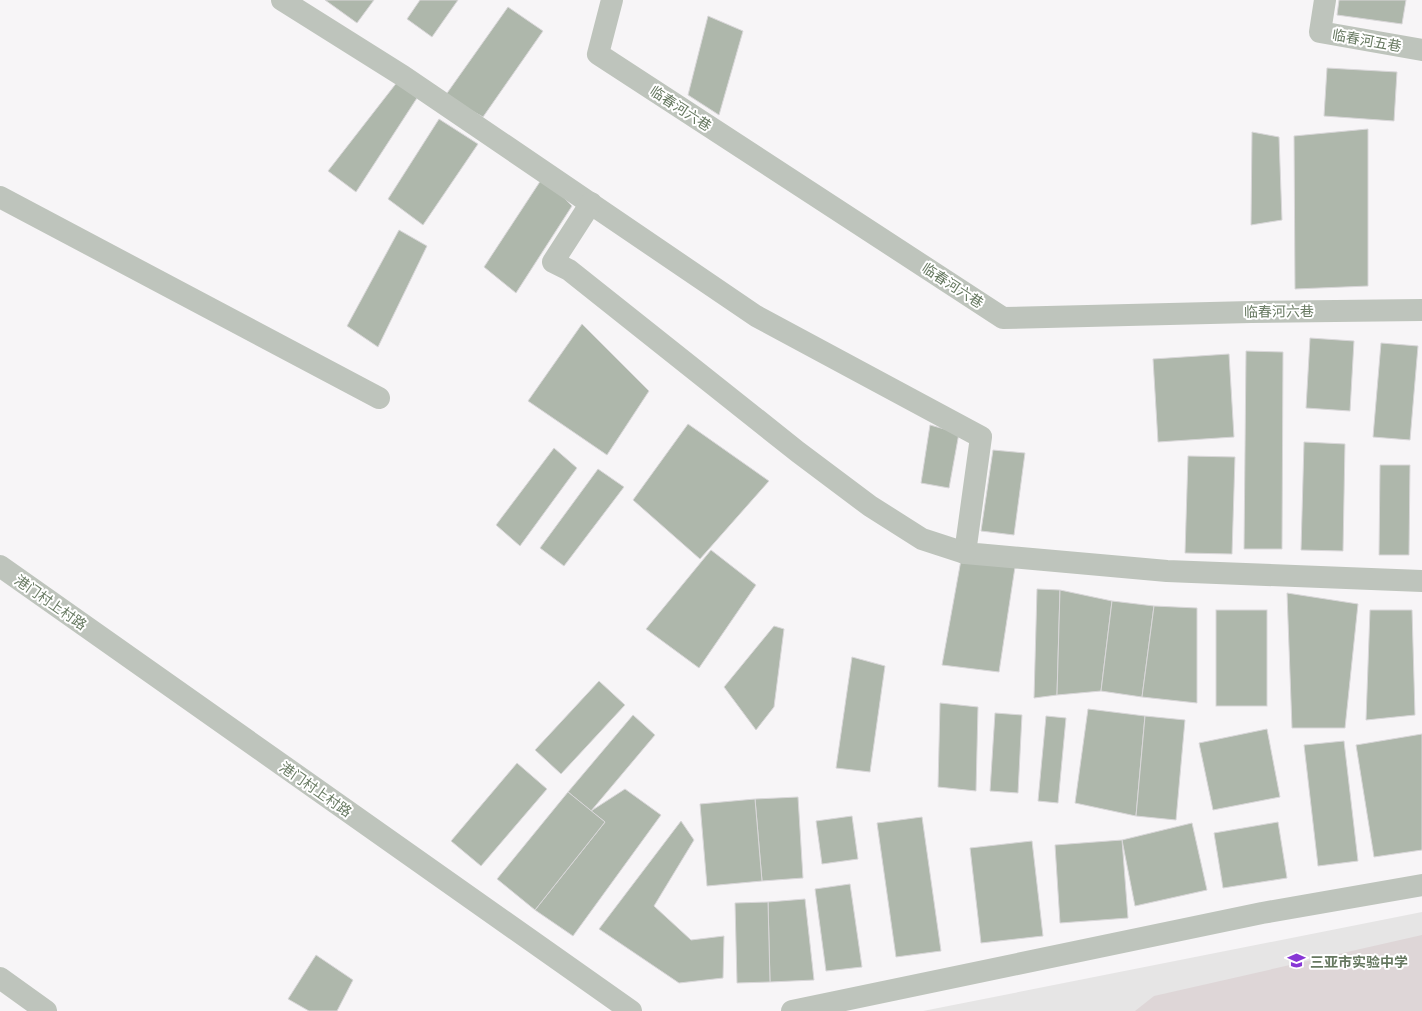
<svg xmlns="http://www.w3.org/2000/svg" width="1422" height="1011" viewBox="0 0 1422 1011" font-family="Commissioner,'Noto Sans SC',sans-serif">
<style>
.built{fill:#e6e5e5}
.green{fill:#ded6d7}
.building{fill:#aeb7ab;stroke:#d9d7d9}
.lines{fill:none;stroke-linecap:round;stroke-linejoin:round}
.minor{stroke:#bec4bc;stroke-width:22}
.labels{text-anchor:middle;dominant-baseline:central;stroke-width:4;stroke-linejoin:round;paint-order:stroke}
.street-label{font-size:14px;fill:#667860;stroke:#fff}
.poi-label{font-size:14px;font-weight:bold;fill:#667860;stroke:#fff;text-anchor:start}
</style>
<rect width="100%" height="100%" fill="#f7f5f7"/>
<polygon class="built" points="1422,912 1422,1011 923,1011"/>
<polygon class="green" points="1422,935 1422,1011 1135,1011 1154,996"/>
<g class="building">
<polygon points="325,0 374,0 357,23"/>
<polygon points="420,0 458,0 432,37 407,19"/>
<polygon points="1339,0 1406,0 1402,24 1337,15"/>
<polygon points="508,7 543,31 483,117 445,96"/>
<polygon points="708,16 743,31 719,115 688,95"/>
<polygon points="1327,68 1397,72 1394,121 1324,116"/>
<polygon points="398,81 417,98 356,192 328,171"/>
<polygon points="439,119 478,144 423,225 388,199"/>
<polygon points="1368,129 1368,286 1295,289 1294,136"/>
<polygon points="1252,132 1279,137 1282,220 1251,225"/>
<polygon points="543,177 572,206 516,293 484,267"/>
<polygon points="399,230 427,246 378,347 347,326"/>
<polygon points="582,324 649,391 607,455 528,401"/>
<polygon points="1310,338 1354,341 1350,411 1306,408"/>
<polygon points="1381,343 1418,346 1410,440 1373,437"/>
<polygon points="1246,351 1283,352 1282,549 1244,549"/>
<polygon points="1229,354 1234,437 1158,442 1153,359"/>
<polygon points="688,424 769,481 700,559 633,500"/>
<polygon points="930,425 959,433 949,488 921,483"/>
<polygon points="1304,442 1345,444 1343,551 1301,550"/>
<polygon points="554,448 577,468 520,546 496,525"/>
<polygon points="993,450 1025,453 1014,535 981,531"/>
<polygon points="1188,456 1235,457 1232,554 1185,553"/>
<polygon points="1380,465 1410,465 1409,555 1379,555"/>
<polygon points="598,469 624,487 564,566 540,548"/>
<polygon points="711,550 756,585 699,668 646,629"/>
<polygon points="961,560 1015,567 999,672 942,665"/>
<polygon points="1037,589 1060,590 1057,695 1034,698"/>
<polygon points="1060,590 1112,601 1101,691 1057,695"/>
<polygon points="1287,593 1358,604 1345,728 1292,728"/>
<polygon points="1112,601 1154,606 1142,697 1101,691"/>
<polygon points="1154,606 1197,608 1197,703 1142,697"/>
<rect x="1216" y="610" width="51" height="96"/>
<polygon points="1370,610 1412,610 1415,715 1366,720"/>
<polygon points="774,626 784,629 774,707 756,730 724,687"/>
<polygon points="852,657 885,666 870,772 836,768"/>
<polygon points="599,681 625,705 561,774 535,750"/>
<polygon points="940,703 978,707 976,791 938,787"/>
<polygon points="1088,709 1145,716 1136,816 1075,803"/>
<polygon points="995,713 1022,715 1018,793 990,791"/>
<polygon points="633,715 655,735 591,811 568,792"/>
<polygon points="1046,716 1066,718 1058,803 1038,801"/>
<polygon points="1145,716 1185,720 1176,820 1136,816"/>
<polygon points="1267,729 1280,797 1213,810 1199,743"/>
<polygon points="1422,734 1422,850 1374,857 1356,745"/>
<polygon points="1344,741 1358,861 1318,866 1304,745"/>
<polygon points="517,763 547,789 481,866 451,841"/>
<polygon points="625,789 661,815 573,936 535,910 605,822 591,811"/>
<polygon points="568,792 605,822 535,910 497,879"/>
<polygon points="798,797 803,878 762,881 755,799"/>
<polygon points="755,799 762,881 707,886 700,804"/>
<polygon points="852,816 858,859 822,864 816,821"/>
<polygon points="922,817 941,951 896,957 877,823"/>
<polygon points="681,821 694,840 654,906 691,940 724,936 723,978 679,983 599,929"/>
<polygon points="1278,822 1287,878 1223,888 1214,833"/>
<polygon points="1192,823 1207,890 1135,906 1122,840"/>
<polygon points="1122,840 1128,918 1060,923 1055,845"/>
<polygon points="1032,841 1043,936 981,943 970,848"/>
<polygon points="850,884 862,967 826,971 815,889"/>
<polygon points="805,899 814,980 770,982 768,902"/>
<polygon points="768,902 770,982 737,983 735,903"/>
<polygon points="316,955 353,980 337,1011 309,1011 288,999"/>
</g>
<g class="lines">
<g class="minor">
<polyline points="282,0 403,76 756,316 981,437 965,553 1167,571 1422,581"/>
<polyline points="612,0 598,54 1003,318 1251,312 1422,310"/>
<polyline points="1325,0 1320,32 1422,50"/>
<polyline points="0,197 379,398"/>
<polyline points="591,203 553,262 569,270 798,452 870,506 922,539 965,553"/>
<polyline points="0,566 631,1011"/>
<polyline points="0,978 46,1011"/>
<polyline points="792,1011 1262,913 1422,885"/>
</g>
</g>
<defs>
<symbol id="school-bare" viewBox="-9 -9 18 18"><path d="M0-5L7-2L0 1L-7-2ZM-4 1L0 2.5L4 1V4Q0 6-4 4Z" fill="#8837d5" stroke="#fff" stroke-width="2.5" paint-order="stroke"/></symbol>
</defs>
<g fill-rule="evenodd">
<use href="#school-bare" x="1284" y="948" width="25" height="25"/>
</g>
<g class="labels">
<g class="street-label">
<text transform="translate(1367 40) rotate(10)">临春河五巷</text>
<text transform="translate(681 108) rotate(33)">临春河六巷</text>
<text transform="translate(953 285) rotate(33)">临春河六巷</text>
<text transform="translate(1279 311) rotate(-1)">临春河六巷</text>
<text transform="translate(51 602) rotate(35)">港门村上村路</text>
<text transform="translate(316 789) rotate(35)">港门村上村路</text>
</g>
<g class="poi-label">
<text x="1310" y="961">三亚市实验中学</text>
</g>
</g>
</svg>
